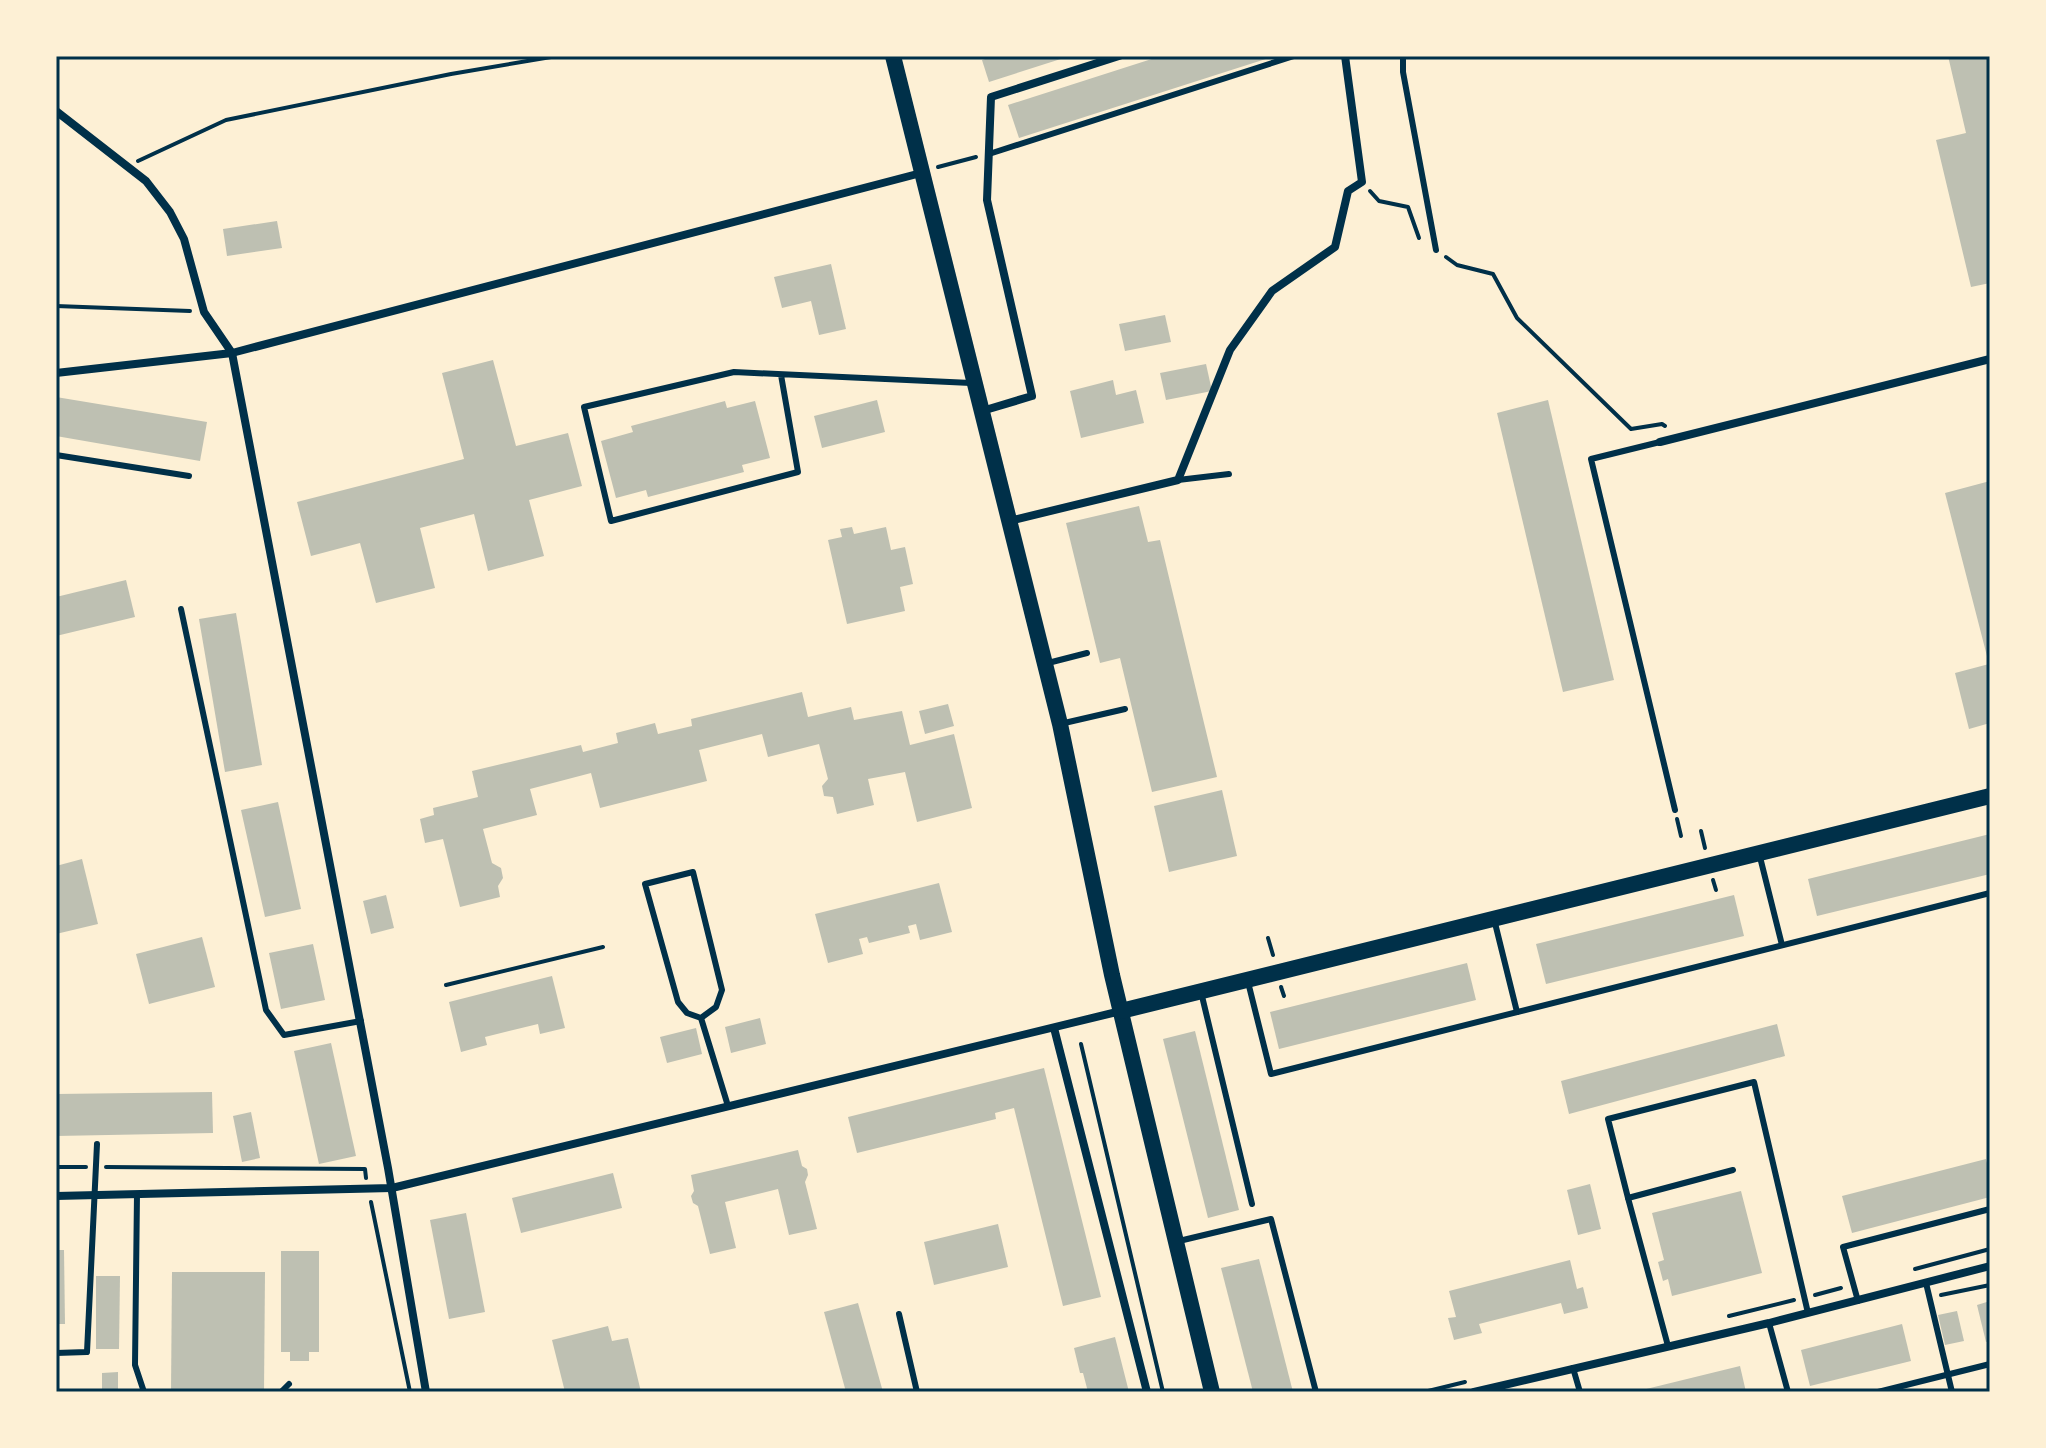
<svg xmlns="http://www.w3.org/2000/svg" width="2046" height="1448" viewBox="0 0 2046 1448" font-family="'Noto Sans',sans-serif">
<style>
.building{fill:#bec0b2}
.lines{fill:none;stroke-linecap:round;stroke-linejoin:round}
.path{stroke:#003049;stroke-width:4}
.service{stroke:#003049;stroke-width:6}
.minor{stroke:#003049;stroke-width:8}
.secondary{stroke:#003049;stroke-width:16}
.neatline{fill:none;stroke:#003049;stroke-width:3}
</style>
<rect width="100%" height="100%" fill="#fdf0d5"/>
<g class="building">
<polygon points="995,56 1067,56 1067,57 989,82 982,60"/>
<polygon points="1161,56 1272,57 1019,138 1008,105"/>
<polygon points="1948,56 1990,56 1990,283 1971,287 1936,140 1966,133"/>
<polygon points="277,221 282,248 227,256 223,229"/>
<polygon points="831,264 846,329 819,335 811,301 782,308 774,277"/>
<polygon points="1165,315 1171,342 1125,351 1119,324"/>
<polygon points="493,360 516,446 568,433 582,486 529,500 544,556 488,571 474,514 420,528 435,588 376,603 360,543 311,556 297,502 464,459 442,373"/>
<polygon points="1206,364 1212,391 1166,400 1160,373"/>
<polygon points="1113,380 1116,395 1136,390 1144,423 1081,438 1070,391"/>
<polygon points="56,397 207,422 200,461 56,436"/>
<polygon points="877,400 885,432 822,448 814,416"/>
<polygon points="1548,400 1614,680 1563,692 1497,413"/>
<polygon points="725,401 727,408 755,401 770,458 742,465 744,472 648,497 646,490 616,498 601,441 633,432 631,426"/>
<polygon points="1990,481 1990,723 1969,729 1955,673 1989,664 1945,493"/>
<polygon points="1139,506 1148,542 1160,540 1217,777 1152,792 1120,658 1100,663 1066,523"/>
<polygon points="852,527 854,534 886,527 891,550 905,547 913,584 900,587 905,611 847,624 828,540 842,537 840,529"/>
<polygon points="126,580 135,617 56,636 56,597"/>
<polygon points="236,613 262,765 225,772 199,619"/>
<polygon points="802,692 808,717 851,707 854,720 902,711 910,745 954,734 972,808 917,822 905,772 868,779 874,805 837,814 833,797 824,796 822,786 828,779 819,744 768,757 762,734 699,750 707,781 600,808 591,773 530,789 537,815 483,829 492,863 501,868 503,878 498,886 500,897 460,907 443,839 425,843 420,819 434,815 433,808 478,797 472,771 581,745 583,752 618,743 616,733 655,723 658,734 692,726 691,719"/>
<polygon points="948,704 954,726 925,734 919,711"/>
<polygon points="1222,790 1237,856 1169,872 1154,806"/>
<polygon points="278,802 301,909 265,917 241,810"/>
<polygon points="1990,834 1990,874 1817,916 1808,879"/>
<polygon points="82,859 98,924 56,934 56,866"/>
<polygon points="939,883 952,932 920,940 916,924 908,926 910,933 869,943 867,937 859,939 863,954 828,963 815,914"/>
<polygon points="386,895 394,928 371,934 363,901"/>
<polygon points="1734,895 1744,936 1546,984 1536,944"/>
<polygon points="202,937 215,987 149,1004 136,954"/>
<polygon points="313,944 325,1000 281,1009 269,953"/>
<polygon points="1467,963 1476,1000 1279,1049 1270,1012"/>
<polygon points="552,976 565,1028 540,1034 538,1024 485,1037 487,1045 461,1052 449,1002"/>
<polygon points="760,1018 766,1044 731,1053 725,1027"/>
<polygon points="1777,1024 1785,1056 1569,1114 1561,1081"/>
<polygon points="696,1028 702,1054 667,1063 660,1037"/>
<polygon points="1195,1031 1239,1210 1208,1218 1163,1039"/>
<polygon points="331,1043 356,1156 319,1164 294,1051"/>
<polygon points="1044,1068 1101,1297 1063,1306 1014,1108 995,1113 996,1119 857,1153 848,1117"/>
<polygon points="212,1092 213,1133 56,1136 56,1094"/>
<polygon points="251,1112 260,1158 242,1162 233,1116"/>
<polygon points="798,1150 802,1166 807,1169 808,1175 805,1182 817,1229 789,1235 778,1189 725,1202 736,1248 710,1254 698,1206 693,1203 691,1196 694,1191 691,1175"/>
<polygon points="1986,1159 1990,1175 1990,1197 1852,1233 1842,1196"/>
<polygon points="613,1173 622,1208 521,1233 512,1198"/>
<polygon points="1590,1184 1601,1229 1578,1235 1567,1190"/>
<polygon points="1741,1191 1762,1273 1672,1296 1668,1279 1663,1281 1658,1262 1664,1260 1652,1213"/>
<polygon points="466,1213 485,1312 449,1319 430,1220"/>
<polygon points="998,1224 1008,1267 934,1285 924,1242"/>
<polygon points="56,1250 64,1250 65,1324 56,1324"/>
<polygon points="281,1251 319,1251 319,1352 309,1352 309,1361 290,1361 290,1352 281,1352"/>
<polygon points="1259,1259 1293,1392 1253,1392 1221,1268"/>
<polygon points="1570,1260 1577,1289 1583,1287 1588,1308 1564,1314 1561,1303 1479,1324 1482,1333 1454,1340 1448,1318 1456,1317 1449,1291"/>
<polygon points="172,1272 265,1272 264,1392 171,1392"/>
<polygon points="96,1276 120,1276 119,1349 96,1349"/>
<polygon points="1990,1301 1990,1341 1986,1342 1977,1305"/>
<polygon points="858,1303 883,1392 846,1392 824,1312"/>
<polygon points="1957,1311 1964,1341 1945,1345 1938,1315"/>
<polygon points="1902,1324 1911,1361 1810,1386 1801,1350"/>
<polygon points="608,1326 612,1341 628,1338 641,1392 565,1392 552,1340"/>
<polygon points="1115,1337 1129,1392 1088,1392 1083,1373 1080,1373 1074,1348"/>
<polygon points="1740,1366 1746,1392 1638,1392 1638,1391"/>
<polygon points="118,1372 118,1392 102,1392 102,1373"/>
</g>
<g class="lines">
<g class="path">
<polyline points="138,161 226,120 451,74 557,56"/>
<polyline points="938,167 976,157"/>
<polyline points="1370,191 1379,201 1408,207 1419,238"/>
<polyline points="1446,257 1457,265 1493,274 1517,318 1631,429 1662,424 1665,426"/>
<polyline points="56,306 190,311"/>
<polyline points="1677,819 1681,836"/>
<polyline points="1701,831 1705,848"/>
<polyline points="1713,880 1716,890"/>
<polyline points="1268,938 1273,955"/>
<polyline points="446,985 603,947"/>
<polyline points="1281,987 1284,996"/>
<polyline points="1081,1044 1163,1392"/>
<polyline points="56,1167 86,1167"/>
<polyline points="106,1167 365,1169 366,1178"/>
<polyline points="371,1202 410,1392"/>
<polyline points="1915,1269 1990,1249"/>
<polyline points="1815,1295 1841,1288"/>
<polyline points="1941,1295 1990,1285"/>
<polyline points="1729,1316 1794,1300"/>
<polyline points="1424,1392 1465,1382"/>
</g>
<g class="service">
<polyline points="1403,56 1403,72 1436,250"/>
<polyline points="989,154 1294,56"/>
<polyline points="781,375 798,472 611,521 584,407 734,372 971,383"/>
<polyline points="1660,442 1591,459 1675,810"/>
<polyline points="56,455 189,476"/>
<polyline points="1178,480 1229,474"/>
<polyline points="181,609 266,1010 284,1035 361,1021"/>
<polyline points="1048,663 1087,653"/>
<polyline points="1060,724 1125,709"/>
<polyline points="1759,853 1782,945"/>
<polyline points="1494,919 1517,1012"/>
<polyline points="1248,982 1271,1074 1990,893"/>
<polyline points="1201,992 1252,1204"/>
<polyline points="701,1018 687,1013 678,1002 645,884 693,872 722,990 716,1007 701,1018 728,1106"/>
<polyline points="137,1194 135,1365 144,1392"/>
<polyline points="1628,1198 1608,1119 1754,1082 1808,1313"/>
<polyline points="1179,1241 1271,1219 1316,1392"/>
<polyline points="1926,1283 1952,1392"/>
<polyline points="1858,1301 1843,1247 1990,1209"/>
<polyline points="899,1314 917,1392"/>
<polyline points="1769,1323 1788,1392"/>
<polyline points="1668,1346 1628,1198 1733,1170"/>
<polyline points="56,1353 87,1352 97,1144"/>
<polyline points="1573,1368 1580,1392"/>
<polyline points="281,1392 289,1384"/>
<polyline points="1878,1392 1990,1364"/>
</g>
<g class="minor">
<polyline points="56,111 146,181 170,212 184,239 204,312 232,353 388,1168 426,1392"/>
<polyline points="56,373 232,353 921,173"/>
<polyline points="982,411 1032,396 987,200 991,97 1119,56"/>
<polyline points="1660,442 1990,359"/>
<polyline points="1009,521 1178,480 1230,350 1272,291 1335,247 1348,191 1362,182 1345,56"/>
<polyline points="1054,1028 1147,1392"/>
<polyline points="56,1196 392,1188 1121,1011"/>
<polyline points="1474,1392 1769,1323 1990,1266"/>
</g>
<g class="secondary">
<polyline points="893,56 1060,724 1112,975 1212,1392"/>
<polyline points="1121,1011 1990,796"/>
</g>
</g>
<rect width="2046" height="1448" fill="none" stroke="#fdf0d5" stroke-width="116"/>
<rect x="58" y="58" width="1930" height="1332" class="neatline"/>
</svg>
